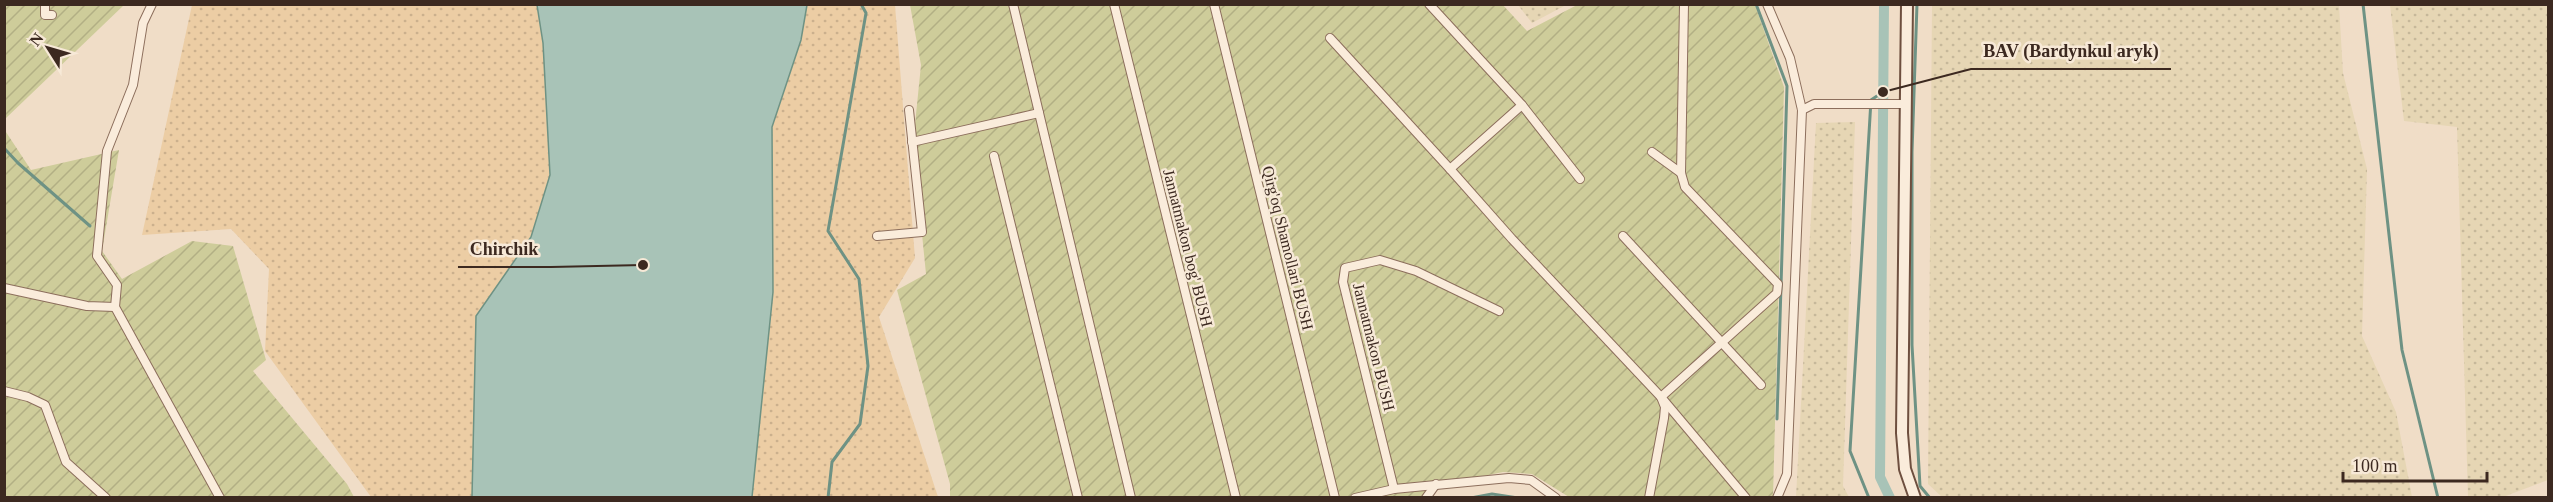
<svg xmlns="http://www.w3.org/2000/svg" width="2553" height="502" viewBox="0 0 2553 502" font-family="'Times New Roman',serif">
<style>
.farmland{fill:url(#farmland-dots)}
.sand{fill:url(#sand-dots)}
.garden{fill:url(#garden-furrows)}
.water{fill:#a8c3b7;stroke:#6e9284;stroke-width:1.5}
.lines{fill:none;stroke-linecap:round;stroke-linejoin:round}
.stream{stroke:#6e9284;stroke-width:3}
.canal{stroke:#a8c3b7;stroke-width:10}
.street-casing{stroke:#8c6e5c;stroke-width:10}
.secondary-casing{stroke:#6e4f3f;stroke-width:14}
.street{stroke:#faecdb;stroke-width:8}
.secondary{stroke:#faecdb;stroke-width:10}
.labels{text-anchor:middle;dominant-baseline:central;stroke-width:5;stroke-linejoin:round;paint-order:stroke}
.street-label{font-size:16px;fill:#3c2920;stroke:#f7e9d7}
.leader{fill:none;stroke:#3c2920;stroke-width:2}
.callout-dot{fill:#3c2920;stroke:#f7e9d7;stroke-width:2}
.callout-label{font-size:18px;text-anchor:middle;font-weight:bold;fill:#3c2920;stroke:#f7e9d7;stroke-width:5;stroke-linejoin:round;paint-order:stroke}
</style>
<defs>
<pattern id="farmland-dots" width="8" height="8" patternUnits="userSpaceOnUse" patternTransform="scale(1.5)"><rect width="8" height="8" fill="#e6d6b4"/><path d="M2 2h.1M6 6h.1" fill="none" stroke="#c6b89a" stroke-width="1.8" stroke-linecap="round"/></pattern>
<pattern id="sand-dots" width="8" height="8" patternUnits="userSpaceOnUse" patternTransform="scale(1.5)"><rect width="8" height="8" fill="#eccda4"/><path d="M2 2h.1M6 6h.1" fill="none" stroke="#cbb08d" stroke-width="1.8" stroke-linecap="round"/></pattern>
<pattern id="garden-furrows" width="10" height="10" patternUnits="userSpaceOnUse" patternTransform="scale(1.5)"><rect width="10" height="10" fill="#cecc9a"/><path d="M-1 1l2-2M0 10L10 0M9 11l2-2" fill="none" stroke="#b2af84"/></pattern>
</defs>
<rect width="100%" height="100%" fill="#f0ddc7"/>
<g class="farmland">
<polygon points="1518,5 1566,5 1532,23"/>
<polygon points="1932,5 2339,5 2343,73 2367,169 2362,336 2396,412 2412,497 1943,498 1928,484"/>
<polygon points="2390,5 2548,5 2548,480 2503,497 2468,497 2457,127 2404,121"/>
<polygon points="1855,122 1843,486 1849,497 1796,497 1816,123"/>
</g>
<polygon class="sand" points="192,5 895,5 915,258 879,317 938,497 371,497 265,351 269,269 231,229 142,235"/>
<g class="garden">
<polygon points="1502,4 1527,31 1577,5 1755,5 1784,87 1773,497 1569,497 1532,474 1503,472 1435,486 1425,498 950,497 950,484 897,290 926,274 913,144 921,65 910,5"/>
<polygon points="5,5 124,5 5,119"/>
<polygon points="4,129 31,170 119,150 102,251 122,279 192,241 233,246 266,360 253,371 347,484 354,497 5,497"/>
</g>
<polygon class="water" points="537,5 807,5 801,40 772,127 773,292 752,497 472,497 476,316 531,237 550,175 543,43"/>
<g class="lines">
<g class="stream">
<polyline points="1756,4 1787,86 1777,419"/>
<polyline points="1917,4 1912,152 1912,345 1920,486 1930,498"/>
<polyline points="2363,4 2402,350 2438,498"/>
<polyline points="4,148 18,163 90,226"/>
<polyline points="828,498 832,462 860,424 868,366 859,279 828,231 866,13 861,4"/>
<polyline points="1471,498 1492,494 1518,498"/>
<polyline points="1869,498 1850,451 1871,100 1883,92"/>
</g>
<polyline class="canal" points="1884,4 1880,477 1890,498"/>
<defs>
<g id="street">
<polyline points="45,4 45,15 52,15"/>
<polyline points="152,4 143,23 133,85 107,151 97,256 117,285 115,307 220,498"/>
<polyline points="1013,4 1131,498"/>
<polyline points="1114,4 1236,498"/>
<polyline points="1214,4 1335,498"/>
<polyline points="1429,4 1522,105 1580,179"/>
<polyline points="1767,4 1790,58 1802,110 1787,474 1777,498"/>
<polyline points="1330,38 1450,169 1512,239 1661,397 1746,498"/>
<polyline points="1802,110 1814,104 1906,104"/>
<polyline points="912,142 1039,113"/>
<polyline points="1652,152 1681,173"/>
<polyline points="994,156 1078,498"/>
<polyline points="1450,169 1522,105"/>
<polyline points="877,236 922,232 909,110"/>
<polyline points="1623,236 1761,385"/>
<polyline points="4,288 87,306 115,307"/>
<polyline points="4,391 28,397 45,405 66,462 106,498"/>
<polyline points="1394,489 1343,282 1345,268 1380,260 1416,271 1499,311"/>
<polyline points="1355,498 1394,489 1509,478 1531,480 1556,498"/>
<polyline points="1426,498 1436,484"/>
<polyline points="1649,498 1664,418 1665,407 1661,397 1777,293 1778,284 1685,187 1681,173 1684,4"/>
</g>
<polyline id="secondary" points="1907,4 1902,433 1905,469 1915,498"/>
</defs>
<use href="#street" class="street-casing"/>
<use href="#secondary" class="secondary-casing"/>
<use href="#street" class="street"/>
<use href="#secondary" class="secondary"/>
</g>
<g class="labels">
<g class="street-label">
<text transform="translate(1188 248) rotate(76)">Jannatmakon bog' BUSH</text>
<text transform="translate(1288 248) rotate(76)">Qirg'oq Shamollari BUSH</text>
<text transform="translate(1374 347) rotate(76)">Jannatmakon BUSH</text>
</g>
</g>
<path class="leader" d="M1883 92L1971 69H2171M643 265L551 267H458"/>
<g class="callout-dot">
<circle cx="1883" cy="92" r="6"/>
<circle cx="643" cy="265" r="6"/>
</g>
<g class="callout-label">
<text x="2071" y="57">BAV (Bardynkul aryk)</text>
<text x="504" y="255">Chirchik</text>
</g>
<rect width="2553" height="502" fill="none" stroke="#3c2920" stroke-width="12"/>
<g transform="translate(48 48) rotate(307)" stroke="#f7e9d7" stroke-width="4.5" paint-order="stroke">
<path d="M0-4.5L10 22L0 15L-10 22Z" fill="#3c2920"/>
<text y="-9" font-size="16" font-weight="bold" text-anchor="middle" fill="#3c2920">N</text>
</g>
<path d="M2343 472v9h144v-9" fill="none" stroke="#3c2920" stroke-width="3"/>
<text x="2352" y="472" font-size="18" fill="#3c2920" stroke="#f7e9d7" stroke-width="4.5" paint-order="stroke">100 m</text>
</svg>
